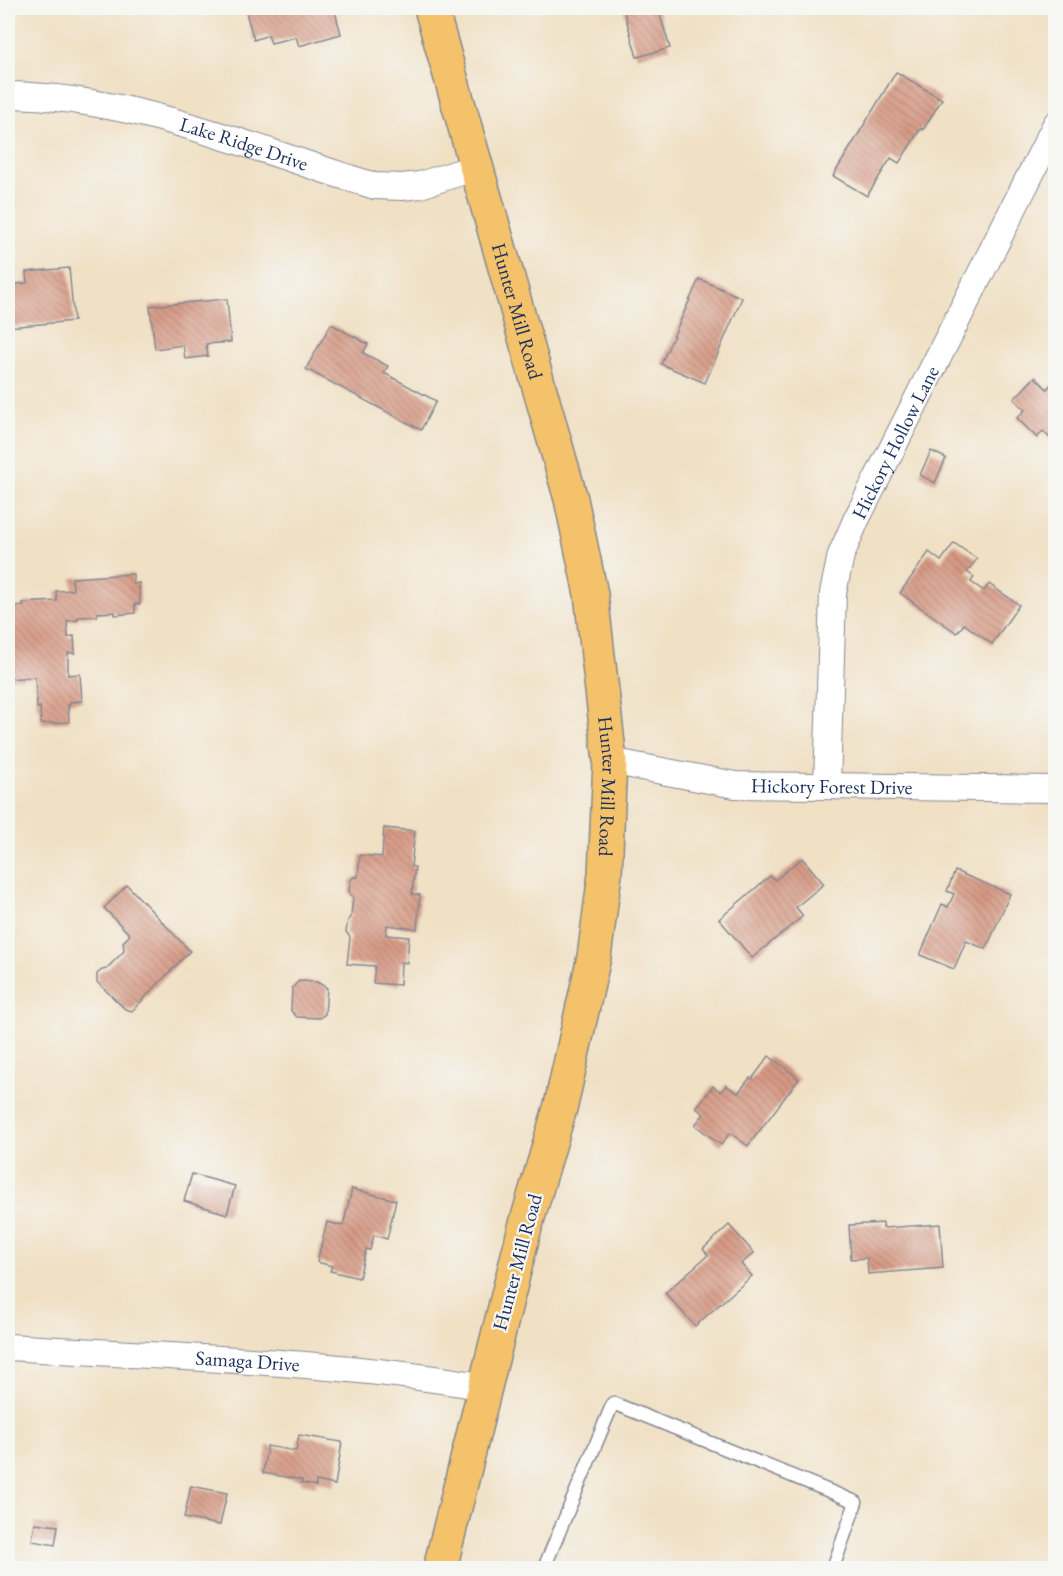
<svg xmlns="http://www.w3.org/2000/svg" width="1063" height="1576" viewBox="0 0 1063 1576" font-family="'EB Garamond',serif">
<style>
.building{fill:url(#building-back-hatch)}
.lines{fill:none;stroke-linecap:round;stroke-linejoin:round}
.lane-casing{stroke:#868891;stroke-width:15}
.street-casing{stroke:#868891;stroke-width:28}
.primary-casing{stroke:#868891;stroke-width:36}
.lane{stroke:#fff;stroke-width:12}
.street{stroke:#fff;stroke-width:26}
.primary{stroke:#f3c26a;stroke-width:33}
.labels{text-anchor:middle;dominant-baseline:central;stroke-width:4.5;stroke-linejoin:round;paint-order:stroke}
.street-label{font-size:20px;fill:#1b2f5e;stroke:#f6f6f2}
</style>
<defs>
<pattern id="building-back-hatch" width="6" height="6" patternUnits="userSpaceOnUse" patternTransform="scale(1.5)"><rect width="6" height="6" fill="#d79a84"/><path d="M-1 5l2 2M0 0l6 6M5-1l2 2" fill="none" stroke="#ae7e6f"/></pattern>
</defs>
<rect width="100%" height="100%" fill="#f6f6f2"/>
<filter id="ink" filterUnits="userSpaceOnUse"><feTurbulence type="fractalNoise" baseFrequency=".0167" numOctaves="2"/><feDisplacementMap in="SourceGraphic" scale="12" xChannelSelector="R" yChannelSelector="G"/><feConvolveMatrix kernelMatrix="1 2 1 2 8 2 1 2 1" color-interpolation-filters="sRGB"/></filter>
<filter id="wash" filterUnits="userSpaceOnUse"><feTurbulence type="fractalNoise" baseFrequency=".008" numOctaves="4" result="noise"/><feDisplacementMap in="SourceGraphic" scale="24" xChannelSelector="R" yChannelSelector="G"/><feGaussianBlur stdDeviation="1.35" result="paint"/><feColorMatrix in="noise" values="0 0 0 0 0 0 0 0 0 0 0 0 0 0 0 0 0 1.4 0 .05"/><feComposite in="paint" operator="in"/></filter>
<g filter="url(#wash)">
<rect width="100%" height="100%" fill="#f0e0c4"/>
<g id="blocks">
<g class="building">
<polygon points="250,8 334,8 341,34 299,46 296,37 271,43 268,35 254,40 245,9"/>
<polygon points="623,8 658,8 670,48 637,57"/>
<polygon points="896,72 942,99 923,130 921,128 899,163 891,158 867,196 833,176"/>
<polygon points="69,268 74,321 8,327 8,285 27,283 26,272"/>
<polygon points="699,279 742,298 705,383 661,364"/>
<polygon points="227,299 231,342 206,344 208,356 185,359 183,345 155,349 150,306"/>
<polygon points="331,324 368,344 363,353 388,366 384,373 436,401 421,430 306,369"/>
<polygon points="1035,377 1047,389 1056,379 1054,442 1043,431 1037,438 1017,418 1025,410 1014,399"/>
<polygon points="931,451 946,458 935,483 920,475"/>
<polygon points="954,543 977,559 967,572 974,577 971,582 984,591 989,584 1019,605 992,644 964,624 957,633 900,593 929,552 941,561"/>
<polygon points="133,574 133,584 139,583 140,604 135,604 135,613 115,615 115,612 97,613 97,616 78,617 78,620 67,621 68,637 74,636 75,653 68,653 68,675 80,674 82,701 70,702 70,705 68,705 69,722 41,724 40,707 37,708 35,677 8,679 8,607 24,606 23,603 57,601 56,591 73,590 72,578"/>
<polygon points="384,828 415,831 411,867 415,867 412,894 420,895 417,929 387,925 386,935 409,937 407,963 401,962 400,985 373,983 375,966 347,964 350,937 346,932 348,920 351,916 353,897 349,893 350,881 354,877 358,877 360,855 382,857"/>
<polygon points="802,858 824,884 796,907 803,916 752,958 719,919 770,876 775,880"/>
<polygon points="955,871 1010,894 986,949 966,941 954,969 920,955 942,904 948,907 954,894 947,891"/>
<polygon points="127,885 190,951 132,1011 125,1009 97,982 97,974 102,970 106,969 124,951 123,942 130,935 104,908"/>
<polygon points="299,981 317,982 327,988 325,1014 320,1018 297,1017 291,1011 292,988"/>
<polygon points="769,1056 799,1079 748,1146 730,1133 721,1145 695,1125 704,1114 696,1108 713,1086 721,1092 726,1085 738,1093 750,1078 752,1079"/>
<polygon points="192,1174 235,1186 227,1214 184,1201"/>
<polygon points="352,1189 396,1200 387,1239 374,1235 370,1250 366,1249 359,1278 330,1271 332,1266 317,1262 327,1222 343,1226"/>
<polygon points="883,1223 883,1228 940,1224 943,1268 868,1274 867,1258 851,1259 849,1225"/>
<polygon points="729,1225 754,1253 741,1264 752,1276 695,1326 665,1293 708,1255 703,1249"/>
<polygon points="299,1435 342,1442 335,1485 316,1481 316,1486 301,1483 302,1480 263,1473 267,1446 296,1451"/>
<polygon points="191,1486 227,1493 220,1525 184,1518"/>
<polygon points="35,1523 58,1526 55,1545 32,1541"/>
</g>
</g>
</g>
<g filter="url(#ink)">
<use href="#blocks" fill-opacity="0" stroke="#868891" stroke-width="1.5"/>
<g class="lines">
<defs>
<polyline id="lane" points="544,1568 613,1403 856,1502 833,1568"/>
<g id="street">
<path id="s1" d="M8,95C138,97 252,149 375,186L402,187L420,185L477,167"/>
<path id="s2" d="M610,761L735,785L1056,789"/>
<path id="s3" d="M827,785L833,593L841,555L856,520L1056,124"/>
<path id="s4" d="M8,1347C166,1357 329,1360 486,1387"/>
</g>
<g id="primary">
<path id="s5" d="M431,8L571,499L591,594L610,761L605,874L594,957L561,1105L524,1231L440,1568"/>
</g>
</defs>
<use href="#lane" class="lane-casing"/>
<use href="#street" class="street-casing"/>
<use href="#primary" class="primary-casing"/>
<use href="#lane" class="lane"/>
<use href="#street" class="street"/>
<use href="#primary" class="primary"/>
</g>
</g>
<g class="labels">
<g class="street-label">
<text stroke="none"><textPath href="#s1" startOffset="242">Lake Ridge Drive</textPath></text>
<text stroke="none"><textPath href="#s5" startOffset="315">Hunter Mill Road</textPath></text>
<text stroke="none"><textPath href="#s3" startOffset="356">Hickory Hollow Lane</textPath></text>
<text stroke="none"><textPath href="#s2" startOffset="224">Hickory Forest Drive</textPath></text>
<text stroke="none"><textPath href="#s5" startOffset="801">Hunter Mill Road</textPath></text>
<text transform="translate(517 1262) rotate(-75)">Hunter Mill Road</text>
<text stroke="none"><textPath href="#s4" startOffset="240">Samaga Drive</textPath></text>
</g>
</g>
<rect width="1063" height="1576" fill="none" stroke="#f6f6f2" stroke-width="30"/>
</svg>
